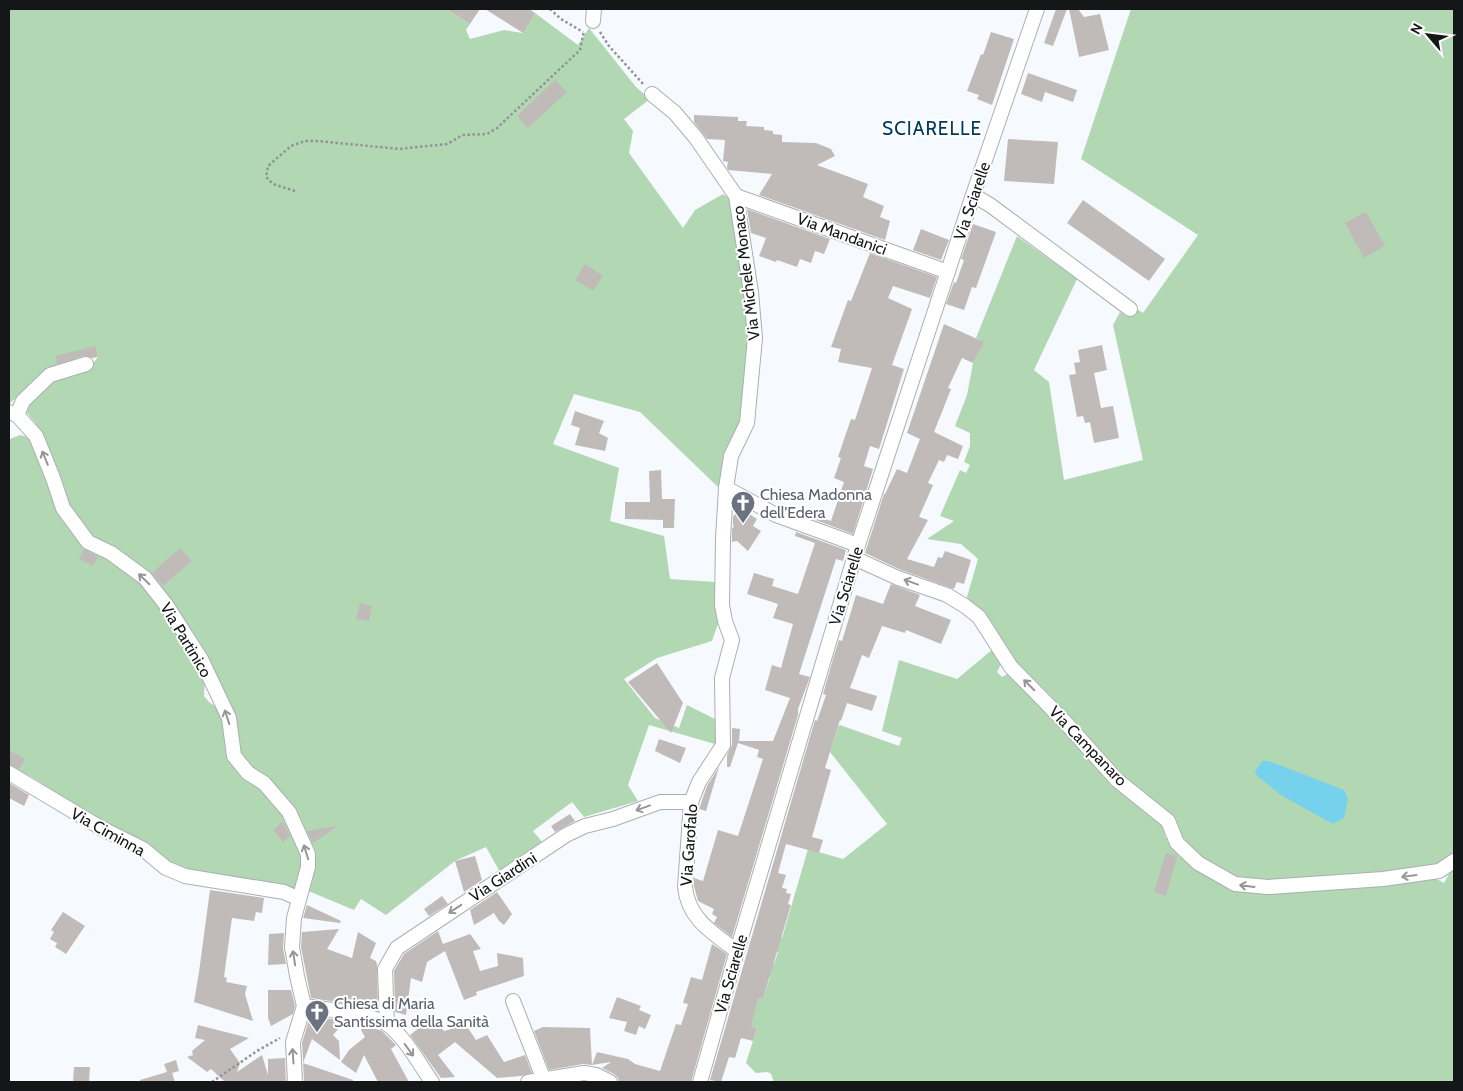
<svg xmlns="http://www.w3.org/2000/svg" width="1463" height="1091" viewBox="0 0 1463 1091" font-family="Cabin,sans-serif">
<style>
.green{fill:#b1d8b3}
.water{fill:#76d1ec}
.building{fill:#c0bbb9}
.lines{fill:none;stroke-linecap:round;stroke-linejoin:round}
.minor-casing{stroke:#abafb2;stroke-width:16}
.path{stroke:#919396;stroke-width:2.5;stroke-dasharray:2.5 2.5;stroke-linecap:butt}
.minor{stroke:#fff;stroke-width:14}
.oneway{stroke:#969697}
.labels{text-anchor:middle;dominant-baseline:central;stroke-width:4;stroke-linejoin:round;paint-order:stroke}
.street-label{font-size:16px;fill:#151617;stroke:#fff}
.worship-label{font-size:16px;fill:#5b616d;stroke:#fff;text-anchor:start}
.quarter-label{font-size:19px;letter-spacing:1px;fill:#00385a;stroke:#fff}
</style>
<rect width="100%" height="100%" fill="#f6fafe"/>
<g class="green">
<path d="M9,9H446L470,24L466,30L470,39L504,30L522,33L535,13L578,45L589,28L636,87L650,99L624,119L633,131L629,153L683,228L695,210L723,194L733,201L752,338L743,422L727,455L718,487L640,412L574,394L553,444L619,468L610,521L664,536L670,579L715,582L720,618L712,641L657,658L624,679L655,718L679,728L687,705L715,719V744L649,725L628,785L638,801L584,817L572,802L533,831L543,843L500,872L486,847L455,861L386,915L361,899L354,910L306,890L313,852L241,758L161,588L95,540L69,510L44,440L36,424L27,413C29,400 45,387 56,381C60,379 66,378 71,377L75,371L90,367L98,357L96,347L74,352L76,362L46,372L9,404Z"/>
<polygon points="1131,9 1454,9 1454,857 1430,869 1246,883 1202,860 1180,839 1173,816 1119,776 1014,663 969,602 967,597 978,559 961,544 927,539 954,521 940,516 960,470 966,473 970,465 964,462 970,446 970,433 955,426 967,395 973,363 983,342 976,338 1017,236 1077,279 1034,370 1049,382 1064,480 1143,460 1113,325 1120,312 1127,317 1134,307 1143,313 1198,235 1081,159"/>
<path d="M20,435L32,438L60,517L84,548L98,556L110,558L140,582L164,611L186,648L205,678L204,696L209,702L218,708L226,725L232,762L248,782L260,786L286,816L284,821C294,833 303,847 303,864C304,872 298,883 296,890L184,871L45,791L43,784L30,776L9,766V442L10,439Z"/>
<polygon points="993,649 1003,660 997,672 1002,677 1012,671 1163,820 1165,836 1174,848 1234,887 1429,875 1444,883 1454,865 1454,1082 774,1082 771,1074 768,1072 756,1073 746,1063 757,1028 738,1022 753,1016 756,997 763,999 770,977 760,974 764,961 774,964 778,952 768,949 772,935 782,938 808,849 843,859 887,824 830,752 838,727 840,725 899,746 902,738 882,731 899,660 957,679"/>
</g>
<polygon class="water" points="1262,761 1269,761 1344,790 1348,799 1344,818 1333,824 1281,795 1256,775 1255,772"/>
<g class="building">
<polygon points="446,9 480,9 470,24"/>
<polygon points="485,9 529,9 535,13 523,33"/>
<polygon points="1056,9 1067,9 1053,46 1044,43"/>
<polygon points="1069,9 1078,9 1084,17 1100,14 1109,50 1079,57"/>
<polygon points="991,32 1014,39 992,105 977,99 979,95 967,91 981,54 983,55"/>
<polygon points="1028,73 1077,90 1073,102 1045,92 1042,102 1021,94"/>
<polygon points="555,80 567,92 528,128 517,116"/>
<polygon points="694,115 738,117 738,121 747,121 746,126 764,127 764,130 773,131 773,134 782,135 782,142 816,143 831,149 835,156 817,165 868,184 863,197 884,206 880,217 890,221 885,240 759,195 772,174 728,170 727,167 728,162 723,161 725,140 707,139 694,122"/>
<polygon points="1008,139 1058,142 1054,184 1004,181"/>
<polygon points="1083,200 1165,259 1149,281 1067,223"/>
<polygon points="747,209 830,239 824,254 815,251 811,263 800,259 797,267 777,260 776,262 759,256 766,238 751,233"/>
<polygon points="1366,212 1385,246 1364,258 1345,223"/>
<polygon points="973,224 996,232 976,288 972,287 964,310 946,304 954,282 956,283 964,260 961,259"/>
<polygon points="921,229 949,240 941,260 913,250"/>
<polygon points="870,253 937,277 930,298 893,286 888,298 912,309 892,365 904,369 879,449 870,446 864,466 873,469 853,534 802,515 803,511 831,521 844,482 834,478 841,458 838,457 851,419 855,420 872,368 838,362 841,349 831,347 848,300 851,301"/>
<polygon points="585,264 603,276 593,291 575,280"/>
<polygon points="944,324 984,342 973,363 962,358 948,388 951,389 934,432 963,446 958,459 947,455 944,462 939,460 928,483 933,485 919,517 928,520 907,559 934,567 938,557 942,558 945,551 971,560 964,584 957,582 954,589 901,570 865,553 884,494 885,494 897,469 907,473 920,439 907,433"/>
<polygon points="1102,345 1107,370 1094,373 1101,408 1113,406 1119,438 1094,443 1090,422 1085,423 1083,416 1077,417 1069,375 1076,374 1074,363 1080,362 1078,350"/>
<polygon points="96,346 98,357 92,358 84,356 57,364 55,356"/>
<polygon points="575,411 604,421 599,433 608,438 605,451 575,445 580,428 571,425"/>
<polygon points="661,470 662,499 675,499 674,528 663,528 663,520 625,519 625,502 650,502 649,471"/>
<polygon points="739,507 757,519 753,526 761,531 748,551 737,541 732,542 732,529 734,526 733,525 733,517"/>
<polygon points="796,532 846,550 843,561 836,559 799,674 810,677 798,709 798,715 732,937 714,923 717,917 712,914 714,909 698,901 694,886 694,878 703,881 718,830 738,836 763,759 757,757 759,750 738,743 730,767 727,767 727,755 732,745 732,728 740,729 739,741 773,741 790,698 765,690 772,665 781,668 793,624 773,618 778,604 747,594 754,573 774,579 772,586 798,594 815,543 795,536"/>
<polygon points="180,548 192,561 163,586 152,573"/>
<polygon points="84,550 98,556 93,566 79,559"/>
<polygon points="891,584 920,595 915,606 951,620 941,644 906,630 905,633 882,626 869,658 862,655 850,688 877,696 872,711 847,703 841,721 840,720 825,768 831,770 812,837 823,840 819,853 786,844 778,873 786,875 782,888 787,889 786,893 791,894 788,904 791,905 763,999 758,998 751,1026 757,1028 753,1041 741,1038 735,1058 729,1057 721,1082 710,1080 815,720 817,721 826,695 823,694 833,659 839,640 842,641 856,595 883,604"/>
<polygon points="360,603 372,606 369,621 356,619"/>
<polygon points="657,663 683,703 671,733 628,682"/>
<polygon points="659,739 686,748 680,763 655,751"/>
<polygon points="9,750 25,759 19,769 9,764"/>
<polygon points="719,767 706,811 699,809 707,786"/>
<polygon points="9,783 29,795 24,806 9,798"/>
<polygon points="570,814 575,821 555,832 551,826"/>
<polygon points="283,821 290,836 283,842 273,830"/>
<polygon points="338,826 313,843 307,831"/>
<polygon points="1166,853 1177,856 1166,896 1154,892"/>
<polygon points="475,856 482,880 464,892 455,861"/>
<polygon points="210,890 264,898 262,913 256,912 254,921 232,918 224,977 227,978 226,982 247,986 245,994 253,1021 194,1002 199,972"/>
<polygon points="497,892 512,914 504,925 499,921 494,913 474,925 470,910"/>
<polygon points="442,896 448,904 429,916 424,909"/>
<polygon points="307,905 341,921 340,923 303,918"/>
<polygon points="63,912 85,926 66,954 55,947 57,943 50,939 54,932 51,930"/>
<polygon points="339,929 327,949 352,958 358,932 376,943 370,958 376,961 377,965 378,1011 349,1004 311,998 301,947 302,932"/>
<polygon points="438,931 443,944 470,934 481,949 473,951 480,971 498,966 497,953 523,958 524,976 476,992 477,995 464,1000 445,951 427,962 422,982 411,978 406,1015 395,1012 394,971 404,954"/>
<polygon points="284,933 283,948 286,964 268,965 269,934"/>
<polygon points="712,944 727,954 691,1082 619,1082 618,1078 614,1074 602,1068 611,1062 592,1065 597,1052 628,1059 635,1064 660,1071 676,1024 681,1025 688,1004 683,1003 691,977 702,980"/>
<polygon points="268,990 291,990 295,1006 293,1014 271,1026 268,1018"/>
<polygon points="617,997 641,1006 639,1010 651,1015 645,1029 639,1026 636,1035 624,1031 627,1022 609,1018"/>
<polygon points="318,1017 339,1020 339,1028 333,1035 339,1041 340,1060 312,1039 303,1063 353,1080 353,1082 304,1081 302,1043 308,1023"/>
<polygon points="433,1017 444,1031 466,1025 476,1040 487,1035 504,1062 525,1055 532,1073 521,1076 497,1078 455,1042 438,1055 455,1077 441,1078 410,1035"/>
<polygon points="198,1025 249,1038 230,1049 240,1063 237,1072 262,1055 268,1075 268,1059 285,1058 286,1082 222,1082 224,1081 211,1069 207,1072 187,1057 193,1055 192,1051 205,1040 195,1038"/>
<polygon points="364,1025 382,1031 396,1045 391,1049 409,1082 378,1082 364,1055 356,1073 341,1062 349,1050 365,1037 361,1030"/>
<polygon points="543,1027 590,1028 592,1065 583,1064 549,1070 534,1031"/>
<polygon points="176,1060 179,1071 172,1073 175,1082 141,1082 140,1080 167,1072 164,1064"/>
<polygon points="74,1067 90,1067 89,1082 73,1082"/>
</g>
<g class="lines">
<defs>
<g id="minor">
<polyline points="593,21 594,9"/>
<polyline points="652,94 675,113 696,138 736,196 751,292 755,338 747,423 731,456 726,488 776,515 858,545"/>
<polyline points="973,195 990,205 1130,309"/>
<polyline points="736,196 948,272"/>
<polyline points="9,412 17,415 36,436 53,478 63,508 88,542 111,553 145,578 167,606 201,659 229,718 234,756 248,773 264,783 289,812 308,854 308,867 294,918 292,947 297,976 304,1006"/>
<polyline points="17,415 23,401 50,375 86,364"/>
<path d="M726,488L723,539L722,605L725,621L732,640L722,678L723,745L699,782L691,802L685,887C688,919 713,933 737,951"/>
<polyline points="854,558 898,578 947,595 965,606 979,617 1011,667 1064,721 1117,780 1168,821 1177,843 1198,863 1235,884 1268,887 1383,879 1439,871 1454,861"/>
<polyline points="9,773 101,828 143,849 166,868 185,876 284,892 299,899"/>
<polyline points="513,1001 544,1080"/>
<path d="M304,1006C324,1009 372,1014 387,1024C405,1037 420,1065 432,1082"/>
<polyline points="387,1024 385,969 397,948 566,835 585,826 613,819 660,802 691,802"/>
<polyline points="295,1082 293,1042 304,1006"/>
<polyline points="528,1082 584,1073 596,1075 610,1082"/>
<polyline points="700,1082 737,951 858,545 973,195 1037,9"/>
</g>
</defs>
<use href="#minor" class="minor-casing"/>
<g class="path">
<polyline points="550,9 561,19 583,32"/>
<polyline points="600,32 609,46 644,85"/>
<polyline points="295,191 273,184 266,177 268,166 291,146 305,141 319,141 399,149 447,144 463,135 487,134 497,128 580,50 584,31"/>
<polyline points="212,1082 257,1051 280,1038"/>
</g>
<use href="#minor" class="minor"/>
</g>
<defs><path id="oneway-shaft" d="M-6 0H5M1.5-3L5.5 0L1.5 3" fill="none" stroke-width="1.6" stroke-linecap="round" stroke-linejoin="round" transform="scale(1.25)"/></defs>
<g class="oneway">
<use href="#oneway-shaft" transform="translate(45 458) rotate(-112)"/>
<use href="#oneway-shaft" transform="translate(144 579) rotate(-136)"/>
<use href="#oneway-shaft" transform="translate(911 582) rotate(-160)"/>
<use href="#oneway-shaft" transform="translate(1029 685) rotate(-135)"/>
<use href="#oneway-shaft" transform="translate(227 717) rotate(-108)"/>
<use href="#oneway-shaft" transform="translate(643 808) rotate(160)"/>
<use href="#oneway-shaft" transform="translate(306 852) rotate(-107)"/>
<use href="#oneway-shaft" transform="translate(1409 876) rotate(172)"/>
<use href="#oneway-shaft" transform="translate(1247 886) rotate(-173)"/>
<use href="#oneway-shaft" transform="translate(455 909) rotate(147)"/>
<use href="#oneway-shaft" transform="translate(294 958) rotate(-99)"/>
<use href="#oneway-shaft" transform="translate(409 1050) rotate(54)"/>
<use href="#oneway-shaft" transform="translate(293 1056) rotate(-94)"/>
</g>
<defs>
<symbol id="church-pin" viewBox="-11 -11 22 30"><path d="M0 17L-7.5 6A9.5 9.5 0 1 1 7.5 6Z" fill="#6b7280" stroke="#fff"/><path d="M-1.2-6h2.4v3.5h3.3v2.4h-3.3V6h-2.4V-.1h-3.3v-2.4h3.3Z" fill="#fff"/></symbol>
</defs>
<g fill-rule="evenodd">
<use href="#church-pin" x="729" y="489" width="28" height="38"/>
<use href="#church-pin" x="303" y="998" width="28" height="38"/>
</g>
<g class="labels">
<g class="street-label">
<text transform="translate(972 201) rotate(-71)">Via Sciarelle</text>
<text transform="translate(842 234) rotate(20)">Via Mandanici</text>
<text transform="translate(746 273) rotate(-97)">Via Michele Monaco</text>
<text transform="translate(846 586) rotate(-73)">Via Sciarelle</text>
<text transform="translate(186 640) rotate(59)">Via Partinico</text>
<text transform="translate(1088 746) rotate(46)">Via Campanaro</text>
<text transform="translate(108 832) rotate(29)">Via Ciminna</text>
<text transform="translate(689 845) rotate(-86)">Via Garofalo</text>
<text transform="translate(503 877) rotate(-33)">Via Giardini</text>
<text transform="translate(731 974) rotate(-74)">Via Sciarelle</text>
</g>
<g class="worship-label">
<text x="760" y="494">Chiesa Madonna<tspan x="760" dy="18">dell'Edera</tspan></text>
<text x="334" y="1003">Chiesa di Maria<tspan x="334" dy="18">Santissima della Sanità</tspan></text>
</g>
<g class="quarter-label">
<text x="932" y="128">SCIARELLE</text>
</g>
</g>
<rect width="1463" height="1091" fill="none" stroke="#151617" stroke-width="20"/>
<g transform="translate(1428 35) rotate(298)" stroke="#ffffff" stroke-width="4" paint-order="stroke">
<path d="M0-4L9 19L0 12L-9 19Z" fill="#151617"/>
<text y="-8" font-size="14" font-weight="bold" text-anchor="middle" fill="#151617">N</text>
</g>
</svg>
